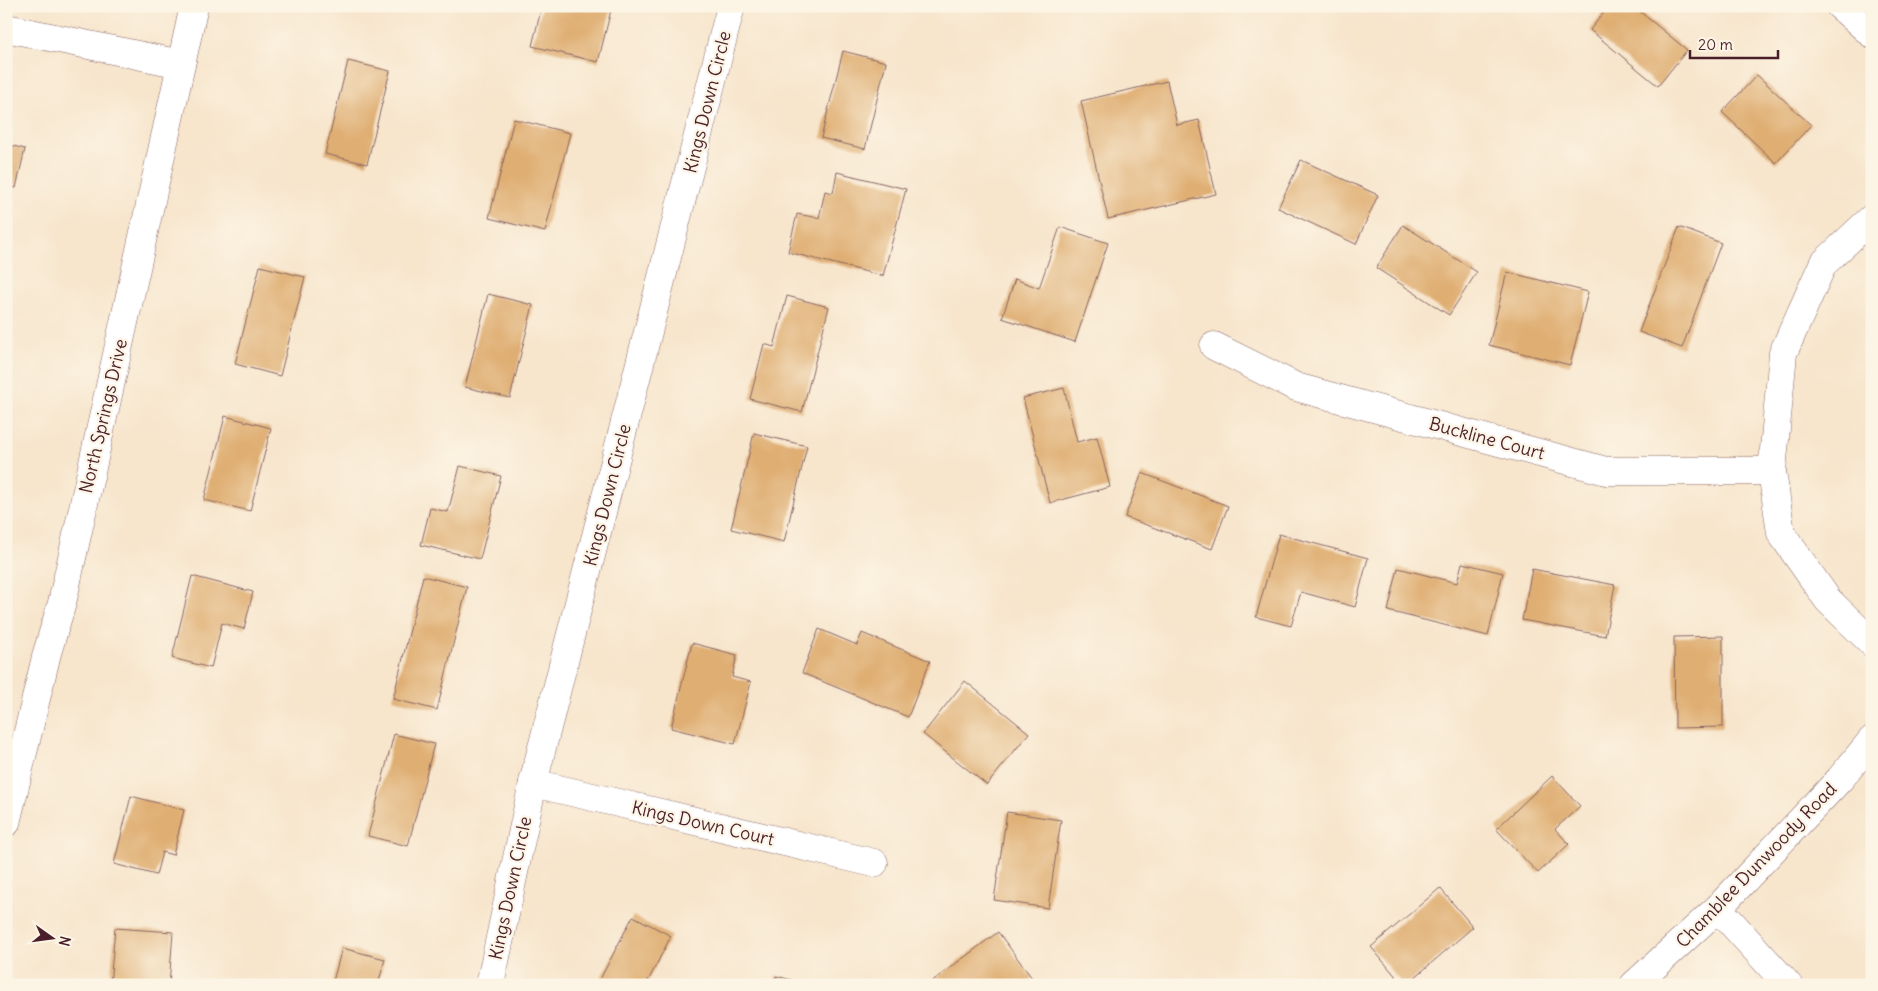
<svg xmlns="http://www.w3.org/2000/svg" width="1878" height="991" viewBox="0 0 1878 991" font-family="Delius,sans-serif">
<style>
.building{fill:#dfae72}
.lines{fill:none;stroke-linecap:round;stroke-linejoin:round}
.minor-casing{stroke:#876463;stroke-width:29}
.tertiary-casing{stroke:#876463;stroke-width:29}
.minor{stroke:#fff;stroke-width:28}
.tertiary{stroke:#fff;stroke-width:28}
.labels{text-anchor:middle;dominant-baseline:central;stroke-width:4.5;stroke-linejoin:round;paint-order:stroke}
.street-label{font-size:18px;fill:#4a1f2b;stroke:#fcf5e5}
</style>
<rect width="100%" height="100%" fill="#fcf5e5"/>
<filter id="ink" filterUnits="userSpaceOnUse"><feTurbulence type="fractalNoise" baseFrequency=".02" numOctaves="2"/><feDisplacementMap in="SourceGraphic" scale="10" xChannelSelector="R" yChannelSelector="G"/><feConvolveMatrix kernelMatrix="1 2 1 2 8 2 1 2 1" color-interpolation-filters="sRGB"/></filter>
<filter id="wash" filterUnits="userSpaceOnUse"><feTurbulence type="fractalNoise" baseFrequency=".0096" numOctaves="4" result="noise"/><feDisplacementMap in="SourceGraphic" scale="20" xChannelSelector="R" yChannelSelector="G"/><feGaussianBlur stdDeviation="1.12" result="paint"/><feColorMatrix in="noise" values="0 0 0 0 0 0 0 0 0 0 0 0 0 0 0 0 0 1.4 0 .05"/><feComposite in="paint" operator="in"/></filter>
<g filter="url(#wash)">
<rect width="100%" height="100%" fill="#f7e5cc"/>
<g id="blocks">
<g class="building">
<polygon points="542,6 612,6 598,62 532,46"/>
<polygon points="1609,6 1633,6 1687,50 1658,86 1590,30"/>
<polygon points="843,51 886,62 865,149 821,138"/>
<polygon points="348,61 390,71 367,164 325,154"/>
<polygon points="1757,75 1811,125 1776,163 1722,112"/>
<polygon points="1167,81 1177,125 1199,120 1216,194 1108,219 1081,101"/>
<polygon points="514,119 570,133 545,232 489,218"/>
<polygon points="6,144 25,149 16,188 6,186"/>
<polygon points="1301,160 1378,195 1356,244 1278,208"/>
<polygon points="837,172 906,189 883,276 788,252 797,214 819,218 825,191 833,193"/>
<polygon points="1403,225 1477,272 1449,315 1376,268"/>
<polygon points="1060,227 1108,243 1075,342 1002,318 1015,279 1039,288"/>
<polygon points="1679,227 1721,243 1682,348 1639,332"/>
<polygon points="260,266 305,277 280,376 235,364"/>
<polygon points="1507,272 1588,292 1570,365 1489,345"/>
<polygon points="488,294 533,305 510,398 465,387"/>
<polygon points="787,296 829,307 802,412 750,399 764,344 774,347"/>
<polygon points="1064,388 1077,442 1097,437 1110,487 1050,503 1023,398"/>
<polygon points="225,416 271,428 250,511 204,500"/>
<polygon points="754,433 807,446 784,542 731,529"/>
<polygon points="460,466 501,476 480,559 421,545 430,508 448,512"/>
<polygon points="1142,473 1228,506 1212,549 1125,517"/>
<polygon points="1279,534 1368,558 1355,607 1301,592 1291,626 1256,617"/>
<polygon points="1462,563 1503,573 1488,636 1388,611 1398,568 1457,583"/>
<polygon points="1532,569 1615,585 1605,636 1522,620"/>
<polygon points="192,576 253,592 244,629 222,623 211,668 172,658"/>
<polygon points="423,576 467,587 437,710 393,699"/>
<polygon points="819,629 857,645 862,633 930,661 908,717 802,673"/>
<polygon points="1723,636 1723,727 1675,728 1674,637"/>
<polygon points="692,643 737,655 732,677 751,682 735,744 671,728"/>
<polygon points="965,681 1029,733 987,785 923,734"/>
<polygon points="394,734 434,744 408,846 368,836"/>
<polygon points="1552,776 1580,806 1555,829 1569,844 1538,873 1496,829"/>
<polygon points="131,796 184,810 173,855 162,852 156,875 114,864"/>
<polygon points="1007,812 1061,820 1048,908 994,900"/>
<polygon points="1440,888 1473,927 1406,985 1403,985 1371,947"/>
<polygon points="633,916 671,936 646,985 597,985"/>
<polygon points="115,928 173,932 169,985 110,985"/>
<polygon points="998,932 1032,978 1023,985 927,985"/>
<polygon points="342,948 385,959 378,985 332,985"/>
<polygon points="776,976 808,984 808,985 774,985"/>
<polygon points="1319,977 1327,985 1311,985"/>
</g>
</g>
</g>
<g filter="url(#ink)">
<use href="#blocks" fill-opacity="0" stroke="#876463" stroke-width="1"/>
<g class="lines">
<defs>
<g id="minor">
<polyline points="1840,6 1872,34"/>
<polyline points="6,28 181,64"/>
<polyline points="1872,218 1823,264 1783,353 1772,471 1781,533 1828,600 1872,643"/>
<polyline points="1214,346 1296,387 1606,471 1772,471"/>
<polyline points="533,783 874,863"/>
<polyline points="6,823 47,653 62,603 194,6"/>
<polyline points="1718,908 1788,985"/>
<polyline points="490,985 533,783 731,6"/>
</g>
<polyline id="tertiary" points="1634,985 1718,908 1840,779 1872,740"/>
</defs>
<use href="#minor" class="minor-casing"/>
<use href="#tertiary" class="tertiary-casing"/>
<use href="#minor" class="minor"/>
<use href="#tertiary" class="tertiary"/>
</g>
</g>
<g class="labels">
<g class="street-label">
<text transform="translate(707 102) rotate(-76)">Kings Down Circle</text>
<text transform="translate(103 416) rotate(-77)">North Springs Drive</text>
<text transform="translate(1487 438) rotate(15)">Buckline Court</text>
<text transform="translate(607 495) rotate(-76)">Kings Down Circle</text>
<text transform="translate(703 823) rotate(13)">Kings Down Court</text>
<text transform="translate(1756 865) rotate(-46)">Chamblee Dunwoody Road</text>
<text transform="translate(510 888) rotate(-78)">Kings Down Circle</text>
</g>
</g>
<rect width="1878" height="991" fill="none" stroke="#fcf5e5" stroke-width="25"/>
<g transform="translate(52 938) rotate(104)" stroke="#fcf5e5" stroke-width="4" paint-order="stroke">
<path d="M0-4L9 19L0 12L-9 19Z" fill="#4a1f2b"/>
<text y="-8" font-size="14" font-weight="bold" text-anchor="middle" fill="#4a1f2b">N</text>
</g>
<path d="M1690 50v8h88v-8" fill="none" stroke="#4a1f2b" stroke-width="2.5"/>
<text x="1698" y="50" font-size="15" fill="#4a1f2b" stroke="#fcf5e5" stroke-width="4" paint-order="stroke">20 m</text>
</svg>
